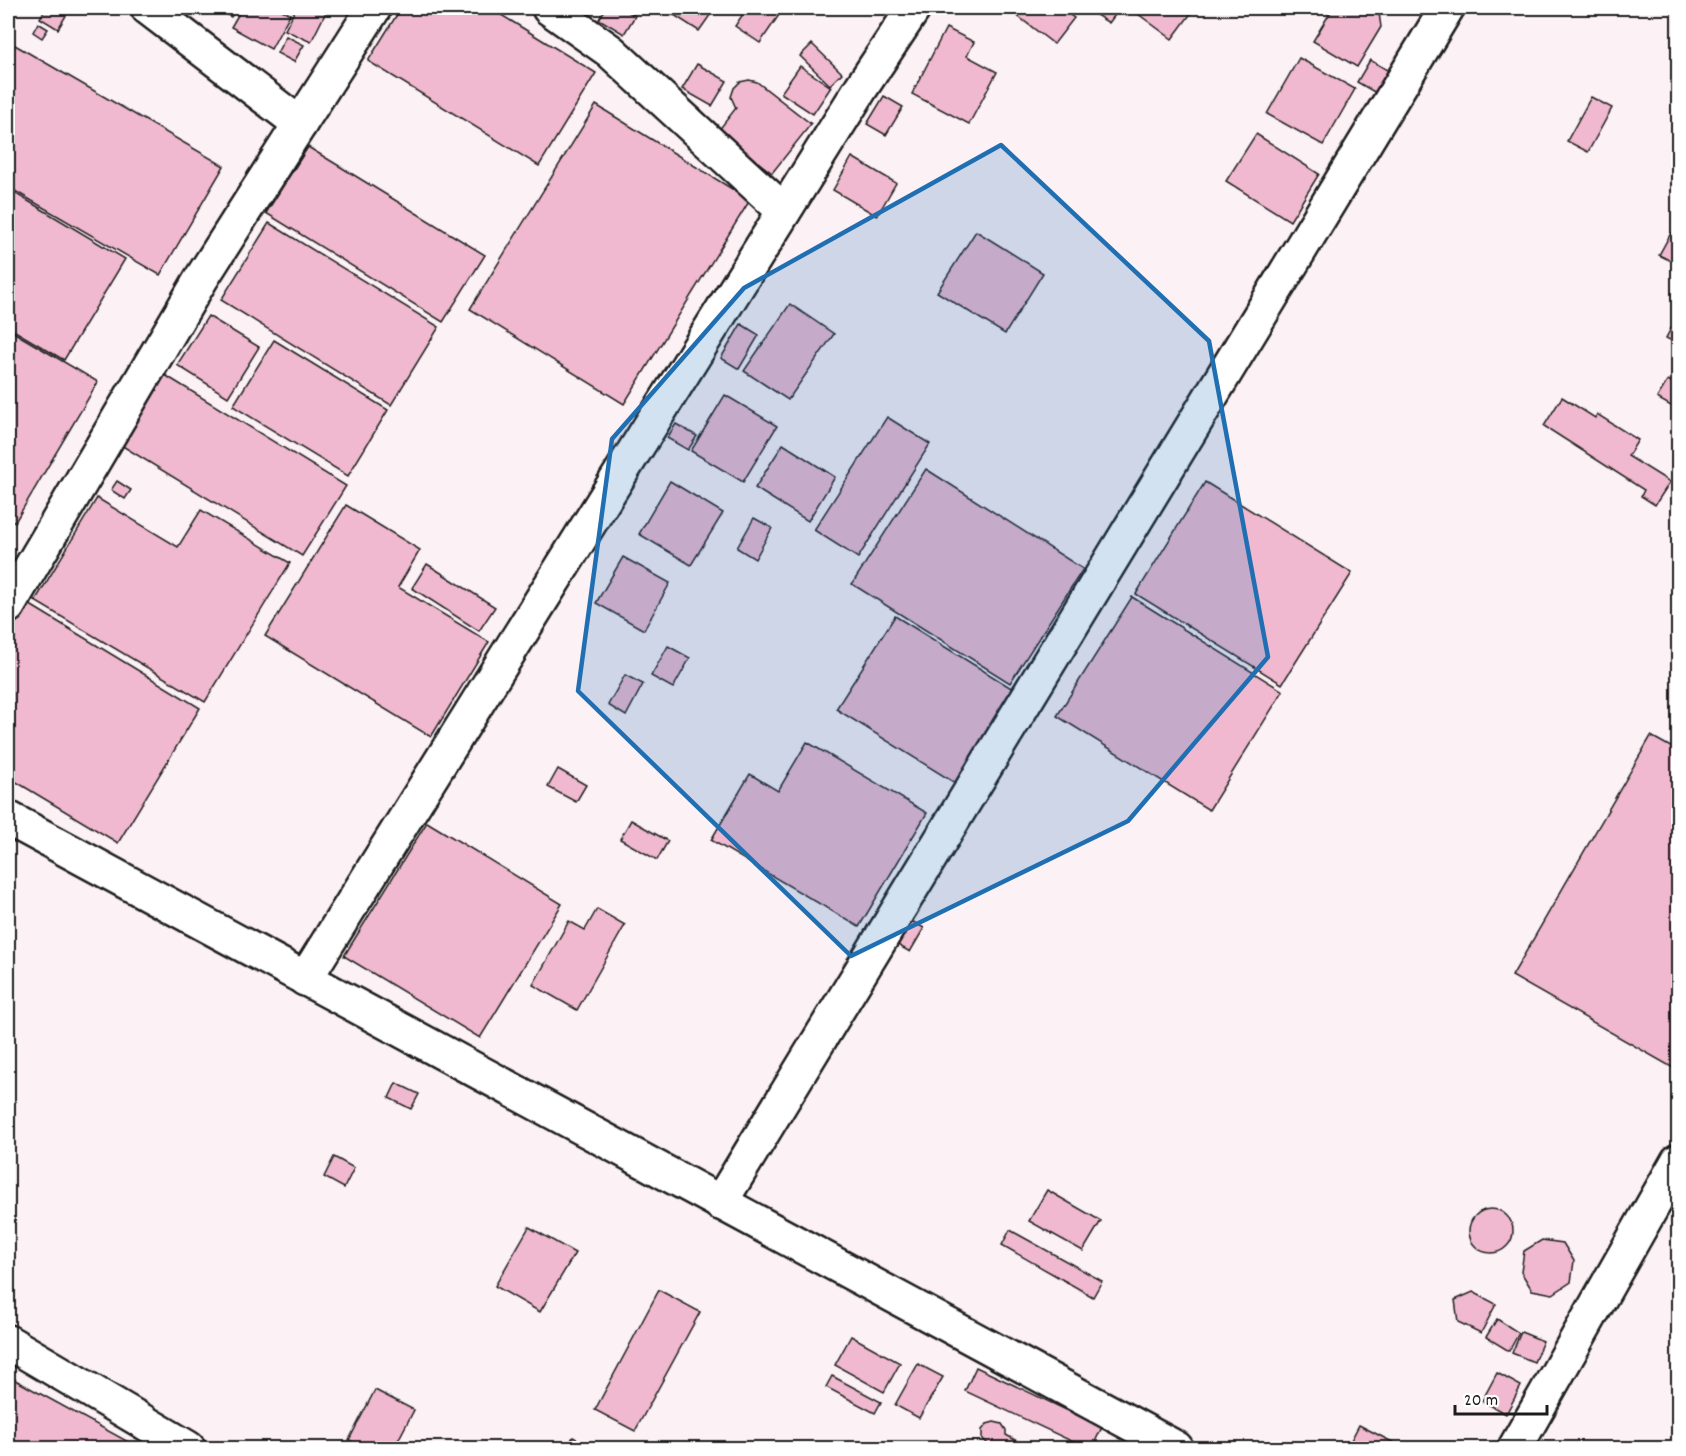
<svg xmlns="http://www.w3.org/2000/svg" width="1686" height="1456" viewBox="0 0 1686 1456" font-family="Dekko,sans-serif">
<style>
.building{fill:#f0b9cf;stroke:#1c1c1c;stroke-width:1.5}
.lines{fill:none;stroke-linecap:round;stroke-linejoin:round}
.minor-casing{stroke:#1c1c1c;stroke-width:38}
.tertiary-casing{stroke:#1c1c1c;stroke-width:38}
.minor{stroke:#fff;stroke-width:33}
.tertiary{stroke:#fff;stroke-width:33}
.marked{fill:#1f6fb2;fill-opacity:0.2;stroke:#1f6fb2;stroke-width:4.5;stroke-linejoin:round}
</style>
<rect width="100%" height="100%" fill="#fcf1f5"/>
<filter id="ink" filterUnits="userSpaceOnUse"><feTurbulence type="fractalNoise" baseFrequency=".0167" numOctaves="2"/><feDisplacementMap in="SourceGraphic" scale="12" xChannelSelector="R" yChannelSelector="G"/><feConvolveMatrix kernelMatrix="1 2 1 2 8 2 1 2 1" color-interpolation-filters="sRGB"/></filter>
<g filter="url(#ink)">
<g class="building">
<polygon points="46,8 70,9 58,29 40,18"/>
<polygon points="214,8 236,8 231,17"/>
<polygon points="242,8 278,8 290,14 271,49 231,27"/>
<polygon points="296,8 328,8 311,42 285,30"/>
<polygon points="401,8 490,8 596,73 539,166 368,61"/>
<polygon points="606,8 622,8 635,16 624,34 599,19"/>
<polygon points="663,8 715,8 699,31"/>
<polygon points="747,8 768,8 779,15 760,43 735,26"/>
<polygon points="1007,8 1060,8 1074,18 1054,44"/>
<polygon points="1085,8 1120,8 1109,23"/>
<polygon points="1130,8 1195,8 1172,39"/>
<polygon points="1333,8 1370,8 1379,13 1381,27 1357,67 1313,41"/>
<polygon points="38,23 48,29 42,38 33,32"/>
<polygon points="946,28 974,42 967,56 997,72 969,124 912,94"/>
<polygon points="286,36 304,45 294,62 277,53"/>
<polygon points="8,41 224,166 160,275 8,187"/>
<polygon points="812,44 842,73 830,85 800,56"/>
<polygon points="1299,58 1355,89 1323,145 1267,114"/>
<polygon points="1370,60 1389,71 1376,93 1357,82"/>
<polygon points="697,64 727,81 712,106 682,89"/>
<polygon points="800,66 831,87 813,114 781,93"/>
<polygon points="749,80 757,82 811,124 772,173 718,131 736,108 731,97 734,88 740,82"/>
<polygon points="884,96 903,107 886,135 867,124"/>
<polygon points="1591,97 1612,108 1588,152 1567,141"/>
<polygon points="596,105 750,200 624,404 470,309"/>
<polygon points="1256,134 1319,174 1290,221 1226,181"/>
<polygon points="308,147 485,255 443,322 266,213"/>
<polygon points="852,157 896,183 877,216 833,190"/>
<polygon points="8,189 125,259 64,360 8,327"/>
<polygon points="269,223 439,327 391,405 221,300"/>
<polygon points="976,231 1043,273 1005,334 937,292"/>
<polygon points="1671,233 1678,236 1678,257 1675,263 1659,255"/>
<polygon points="790,304 834,334 788,400 744,371"/>
<polygon points="1678,315 1678,344 1666,338"/>
<polygon points="208,316 259,347 228,397 177,365"/>
<polygon points="741,324 759,335 739,369 721,358"/>
<polygon points="8,329 98,382 15,522 8,518"/>
<polygon points="274,340 388,410 348,476 233,406"/>
<polygon points="160,372 346,486 302,556 116,442"/>
<polygon points="1668,380 1678,386 1678,410 1657,398"/>
<polygon points="725,395 777,426 743,482 691,451"/>
<polygon points="1562,397 1595,418 1597,414 1638,440 1628,456 1670,482 1655,505 1641,496 1644,490 1544,426"/>
<polygon points="887,417 930,444 858,558 814,530"/>
<polygon points="676,424 697,436 688,450 667,438"/>
<polygon points="783,444 835,477 808,521 755,488"/>
<polygon points="926,469 1083,569 1010,683 852,584"/>
<polygon points="117,481 131,490 125,499 111,490"/>
<polygon points="670,481 723,513 691,565 639,534"/>
<polygon points="1205,482 1352,573 1282,684 1136,594"/>
<polygon points="97,498 178,547 201,510 290,563 205,702 35,601"/>
<polygon points="346,505 420,550 398,587 489,642 431,737 265,636"/>
<polygon points="754,518 772,528 755,559 737,548"/>
<polygon points="623,557 670,583 644,630 596,603"/>
<polygon points="427,564 495,607 479,631 412,588"/>
<polygon points="1132,597 1283,691 1209,810 1057,716"/>
<polygon points="27,603 200,708 118,843 8,777 8,635"/>
<polygon points="895,616 1013,689 955,783 836,709"/>
<polygon points="668,646 690,658 673,688 651,676"/>
<polygon points="625,675 643,684 626,716 608,705"/>
<polygon points="1651,736 1678,751 1678,1063 1675,1069 1512,976"/>
<polygon points="807,742 927,813 859,927 711,840 750,774 778,791"/>
<polygon points="558,769 586,785 576,802 548,787"/>
<polygon points="631,820 668,841 657,860 620,839"/>
<polygon points="427,822 562,904 480,1038 344,956"/>
<polygon points="597,909 625,925 577,1010 533,985 569,921 585,930"/>
<polygon points="908,919 924,928 910,952 894,943"/>
<polygon points="396,1083 419,1094 411,1109 389,1098"/>
<polygon points="334,1157 354,1168 344,1188 324,1177"/>
<polygon points="1047,1190 1101,1221 1083,1251 1029,1221"/>
<circle cx="1491" cy="1231" r="22"/>
<polygon points="529,1227 575,1253 540,1312 495,1286"/>
<polygon points="1010,1230 1102,1281 1093,1297 1002,1245"/>
<polygon points="1542,1240 1563,1243 1574,1261 1571,1282 1553,1294 1532,1290 1521,1272 1524,1251"/>
<polygon points="659,1290 700,1312 635,1431 595,1410"/>
<polygon points="1473,1292 1496,1304 1481,1333 1458,1322 1455,1300"/>
<polygon points="1497,1319 1519,1333 1509,1351 1486,1337"/>
<polygon points="1521,1332 1543,1341 1534,1362 1512,1353"/>
<polygon points="851,1336 900,1363 884,1392 835,1365"/>
<polygon points="918,1364 943,1377 919,1418 895,1405"/>
<polygon points="976,1367 1102,1427 1092,1448 1086,1448 965,1391"/>
<polygon points="1497,1373 1521,1386 1506,1414 1482,1401"/>
<polygon points="8,1376 134,1445 133,1448 8,1448"/>
<polygon points="832,1376 881,1402 875,1413 826,1387"/>
<polygon points="375,1390 414,1410 394,1448 366,1448 349,1440"/>
<polygon points="994,1422 1002,1424 1006,1430 1006,1435 1030,1448 984,1448 987,1443 982,1438 982,1430 987,1424"/>
<polygon points="1359,1425 1404,1448 1347,1448"/>
<polygon points="573,1437 592,1448 566,1448"/>
</g>
<g class="lines">
<defs>
<g id="minor">
<polyline points="148,8 300,124"/>
<polyline points="549,8 610,51 784,211"/>
<polyline points="8,606 201,279 374,8"/>
<polyline points="305,979 861,88 914,8"/>
<polyline points="720,1203 1447,8"/>
<polyline points="8,1342 188,1448"/>
<polyline points="1515,1448 1678,1161"/>
</g>
<polyline id="tertiary" points="8,818 1176,1448"/>
</defs>
<use href="#minor" class="minor-casing"/>
<use href="#tertiary" class="tertiary-casing"/>
<use href="#minor" class="minor"/>
<use href="#tertiary" class="tertiary"/>
</g>
</g>
<path class="marked" d="M1001,145L1209,341L1268,657L1128,821L851,956L578,691L612,439L744,288Z"/>
<rect width="1686" height="1456" fill="none" stroke="#fff" stroke-width="30"/>
<rect x="15" y="15" width="1656" height="1426" fill="none" stroke="#1c1c1c" stroke-width="2" filter="url(#ink)"/>
<path d="M1455 1405v9h92v-9" fill="none" stroke="#1c1c1c" stroke-width="3"/>
<text x="1464" y="1405" font-size="18" fill="#1c1c1c" stroke="#ffffff" stroke-width="4.5" paint-order="stroke">20 m</text>
</svg>
